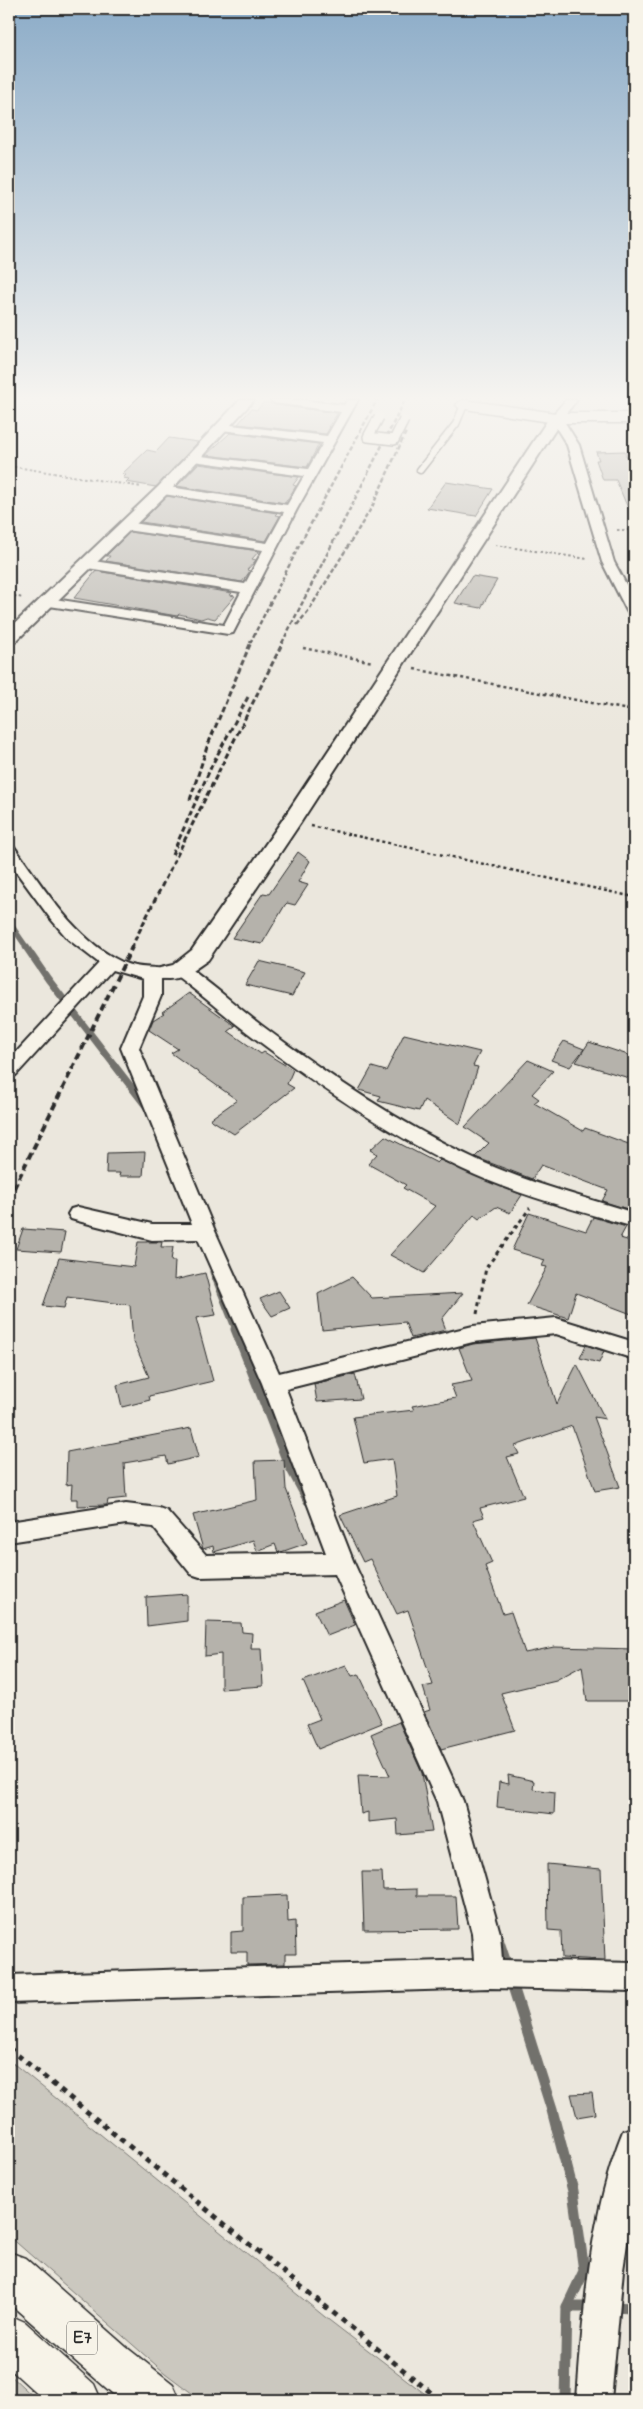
<svg xmlns="http://www.w3.org/2000/svg" width="643" height="2409" viewBox="0 0 643 2409" font-family="'Indie Flower',sans-serif">
<style>
.green{fill:#cbc8bf;stroke:#7b7a75}
.lines{fill:none;stroke-linecap:round;stroke-linejoin:round}
.stream-far3{stroke:#72716c;stroke-width:5.5}
.stream-far2{stroke:#72716c;stroke-width:7}
.stream-far1{stroke:#72716c;stroke-width:9}
.stream{stroke:#72716c;stroke-width:11}
.building{fill:#b5b2ab;stroke:#2b2b2b}
.service-casing{stroke:#2b2b2b;stroke-width:9}
.minor-casing{stroke:#2b2b2b;stroke-width:4}
.tertiary-casing{stroke:#2b2b2b;stroke-width:4}
.secondary-casing{stroke:#2b2b2b;stroke-width:3}
.motorway-casing{stroke:#2b2b2b;stroke-width:3}
.path-far3{stroke:#2b2b2b;stroke-width:2;stroke-dasharray:2.5 2.5;stroke-linecap:butt}
.path-far2{stroke:#2b2b2b;stroke-width:2.5;stroke-dasharray:3 3;stroke-linecap:butt}
.path-far1{stroke:#2b2b2b;stroke-width:3;stroke-dasharray:4 4;stroke-linecap:butt}
.path{stroke:#2b2b2b;stroke-width:5;stroke-dasharray:5.5 5.5;stroke-linecap:butt}
.service{stroke:#f7f3e8;stroke-width:6}
.minor{fill:#f7f3e8;fill-rule:evenodd}
.tertiary{fill:#f7f3e8;fill-rule:evenodd}
.secondary{fill:#f7f3e8;fill-rule:evenodd}
.motorway{fill:#f7f3e8;fill-rule:evenodd}
.rail-far2{stroke:#2b2b2b;stroke-width:2.5;stroke-dasharray:4.5 2.5;stroke-linecap:butt}
.rail-far1{stroke:#2b2b2b;stroke-width:3;stroke-dasharray:5.5 3;stroke-linecap:butt}
.rail{stroke:#2b2b2b;stroke-width:4;stroke-dasharray:7 4;stroke-linecap:butt}
.pedestrian-bridge-casing{stroke:#2b2b2b;stroke-width:12;stroke-linecap:butt}
.pedestrian-bridge{stroke:#f7f3e8;stroke-width:9}
.labels{text-anchor:middle;dominant-baseline:central;stroke-width:4.5;stroke-linejoin:round;paint-order:stroke}
.shield{fill:#f7f3e8;stroke:#686764;stroke-width:1}
.shield-label{font-size:19px;font-weight:bold;fill:#2b2b2b}
</style>
<rect width="100%" height="100%" fill="#ebe7dd"/>
<filter id="ink" filterUnits="userSpaceOnUse"><feTurbulence type="fractalNoise" baseFrequency=".02" numOctaves="2"/><feDisplacementMap in="SourceGraphic" scale="10" xChannelSelector="R" yChannelSelector="G"/><feConvolveMatrix kernelMatrix="1 2 1 2 8 2 1 2 1" color-interpolation-filters="sRGB"/></filter>
<g filter="url(#ink)">
<g class="green">
<polygon points="9,2060 325,2317 433,2400 201,2400 165,2373 9,2236"/>
<polygon points="9,2374 37,2400 9,2400"/>
</g>
<g class="lines">
<polyline class="stream-far3" points="9,922 27,948"/>
<g class="stream-far2">
<polyline points="26,947 48,979 149,1110"/>
<polyline points="213,1272 236,1330"/>
</g>
<polyline class="stream-far1" points="235,1329 287,1462 308,1501"/>
<g class="stream">
<polyline points="498,1939 508,1969"/>
<polyline points="511,1980 552,2110 573,2191 584,2271 567,2307 565,2400"/>
<polyline points="567,2307 595,2307"/>
<polyline points="611,2307 634,2308"/>
</g>
</g>
<g class="building">
<polygon points="264,402 275,405 338,413 328,427 330,427 326,434 238,424 251,409 257,410"/>
<polygon points="230,433 319,444 307,467 206,455"/>
<polygon points="169,438 198,442 156,487 126,482 129,479 123,478 126,475 122,474 147,450 156,452"/>
<polygon points="625,451 626,456 629,456 634,483 634,503 627,506 616,480 603,480 596,460 599,460 596,452"/>
<polygon points="198,464 299,477 293,485 296,486 285,503 177,486"/>
<polygon points="446,482 493,489 476,516 427,508"/>
<polygon points="167,496 277,513 275,515 280,516 266,541 141,522"/>
<polygon points="130,532 259,551 252,559 256,560 247,570 250,571 242,582 106,561 110,556 106,556"/>
<polygon points="96,571 232,593 230,595 235,596 215,619 207,617 201,619 179,614 177,616 74,598"/>
<polygon points="472,576 497,580 481,608 455,603"/>
<polygon points="298,852 310,861 298,882 308,885 295,905 287,903 285,905 262,944 232,938 263,893 269,894"/>
<polygon points="259,961 305,972 292,996 245,985"/>
<polygon points="189,993 235,1026 228,1031 261,1054 264,1052 293,1070 287,1084 294,1088 234,1134 210,1119 237,1100 171,1053 178,1049 149,1030 153,1020 164,1013 162,1012"/>
<polygon points="404,1034 480,1052 473,1066 478,1067 460,1124 424,1100 419,1111 378,1101 381,1096 359,1090 372,1067 386,1071"/>
<polygon points="564,1041 584,1049 570,1067 551,1060"/>
<polygon points="589,1042 634,1057 634,1068 629,1078 576,1062"/>
<polygon points="528,1060 553,1071 532,1094 539,1099 534,1103 583,1131 585,1128 634,1146 634,1211 602,1201 608,1190 541,1165 532,1179 475,1157 489,1143 465,1127"/>
<polygon points="385,1136 437,1163 440,1160 522,1195 510,1213 496,1207 479,1219 474,1215 424,1273 390,1255 435,1206 403,1188 406,1185 368,1164 377,1154 370,1150"/>
<polygon points="145,1152 143,1176 119,1176 120,1173 106,1173 107,1153"/>
<polygon points="529,1213 586,1231 593,1217 626,1227 620,1238 634,1242 634,1315 576,1293 568,1318 527,1305 547,1267 542,1266 545,1260 512,1250"/>
<polygon points="23,1229 65,1232 61,1252 16,1249"/>
<polygon points="138,1242 162,1242 161,1247 173,1247 171,1261 175,1261 174,1280 205,1273 216,1315 196,1318 213,1381 149,1396 150,1400 122,1407 117,1385 149,1377 133,1340 130,1305 67,1297 64,1308 43,1306 59,1258 134,1267"/>
<polygon points="352,1277 372,1298 463,1293 442,1319 446,1330 411,1338 405,1322 322,1330 318,1294"/>
<polygon points="279,1291 290,1308 272,1316 260,1299"/>
<polygon points="535,1338 557,1404 577,1364 605,1419 594,1417 620,1487 595,1491 572,1426 515,1446 519,1454 507,1457 524,1497 480,1508 484,1517 473,1520 492,1563 485,1566 503,1614 511,1612 525,1653 554,1647 634,1649 634,1701 587,1701 582,1666 556,1680 501,1693 515,1730 441,1749 424,1712 430,1710 423,1687 433,1685 408,1610 397,1614 370,1559 363,1562 340,1515 397,1496 392,1459 364,1463 353,1417 414,1410 412,1406 456,1398 451,1385 472,1381 459,1348 473,1344"/>
<polygon points="586,1345 604,1351 599,1363 580,1358"/>
<polygon points="355,1374 361,1399 317,1402 314,1384"/>
<polygon points="191,1428 199,1457 168,1464 166,1456 124,1463 126,1498 108,1500 107,1505 77,1506 77,1499 71,1499 72,1484 66,1485 67,1452"/>
<polygon points="284,1460 286,1489 307,1543 281,1552 278,1552 275,1544 257,1551 253,1540 214,1552 213,1546 203,1549 193,1515 257,1500 255,1461"/>
<polygon points="187,1594 187,1621 147,1626 146,1597"/>
<polygon points="344,1600 355,1625 327,1636 315,1611"/>
<polygon points="206,1622 241,1623 242,1632 252,1633 251,1649 261,1649 263,1686 221,1689 221,1654 205,1656"/>
<polygon points="346,1665 352,1676 359,1674 382,1723 318,1749 307,1724 320,1719 303,1681"/>
<polygon points="399,1722 422,1773 432,1832 398,1835 397,1819 368,1822 368,1812 361,1814 358,1775 390,1776 371,1734"/>
<polygon points="508,1775 534,1781 533,1789 555,1792 554,1814 497,1807 499,1782 509,1784"/>
<polygon points="547,1864 601,1869 605,1960 562,1958 561,1931 548,1930"/>
<polygon points="362,1872 382,1872 383,1890 417,1889 417,1896 456,1896 458,1929 364,1930"/>
<polygon points="287,1895 288,1922 295,1921 296,1954 285,1954 285,1964 247,1965 247,1952 231,1952 231,1932 243,1931 243,1897"/>
<polygon points="592,2093 595,2114 577,2117 571,2094"/>
</g>
<g class="lines">
<defs>
<polyline id="service" points="420,470 456,424 464,405"/>
<g id="minor">
<polygon points="270,400 300,400 344,405 348,400 358,400 297,509 233,633 228,634 43,605 41,602 43,599 48,598 224,625 241,592 87,568 81,564 87,560 245,584 263,550 126,530 120,526 126,522 267,543 284,512 163,494 157,490 163,486 287,505 304,476 193,461 187,458 193,455 308,469 323,443 222,430 216,427 222,424 327,436 341,412 275,403"/>
<polygon points="566,400 577,400 562,418 579,445 614,562 634,599 634,615 627,611 602,562 567,445 550,418"/>
<path d="M9,846L15,848C44,888 75,940 122,962C139,970 155,966 171,970L174,966H186C212,984 236,1006 261,1025C328,1075 400,1124 476,1159C527,1183 581,1196 634,1213V1227C576,1210 517,1195 462,1169C386,1133 315,1084 248,1033C223,1014 200,993 174,974L172,978L161,979V996L139,1048L215,1231L279,1373L473,1326L556,1318L634,1342V1359L556,1334L473,1342L286,1389L354,1563L463,1801L500,1933L502,1960L634,1963V1991L489,1988L9,2003V1975L474,1960L472,1933L437,1802L335,1574L200,1577L191,1574L153,1527L126,1524L9,1542V1522L126,1504L159,1508L167,1511L206,1555L326,1553L262,1383L198,1239L152,1240L78,1221L71,1219L68,1214L71,1209L78,1207L152,1224H192L121,1048L143,996V979L112,970L16,1075L9,1077V1060L99,963L68,939L50,918L9,862Z"/>
<path d="M634,2127V2198L623,2270L611,2400H577C583,2314 590,2212 623,2131Z"/>
</g>
<g id="tertiary">
<polygon points="240,400 254,400 168,493 15,642 9,643 9,629 158,487"/>
<path d="M556,414L563,418L301,822L208,960C193,970 179,983 160,978L157,973L160,968L173,965L192,950L281,822L549,418Z"/>
</g>
<polygon id="secondary" points="464,400 556,413 634,413 634,423 556,423 459,408 456,405 459,402"/>
<g id="motorway">
<polygon points="9,2252 25,2258 126,2347 173,2384 180,2400 120,2400 9,2303"/>
<polygon points="9,2315 25,2322 94,2384 101,2400 44,2400 9,2368"/>
</g>
</defs>
<use href="#service" class="service-casing"/>
<use href="#minor" class="minor-casing"/>
<use href="#tertiary" class="tertiary-casing"/>
<use href="#secondary" class="secondary-casing"/>
<use href="#motorway" class="motorway-casing"/>
<g class="path-far3">
<polyline points="9,466 142,487"/>
<polyline points="617,530 634,530"/>
<polyline points="495,545 588,559"/>
<polyline points="9,595 23,598"/>
</g>
<g class="path-far2">
<polyline points="303,648 373,662"/>
<polyline points="414,669 634,711"/>
<polyline points="311,826 634,897"/>
</g>
<polyline class="path-far1" points="477,1314 486,1268 530,1208"/>
<polyline class="path" points="9,2048 440,2400"/>
<use href="#service" class="service"/>
<use href="#minor" class="minor"/>
<use href="#tertiary" class="tertiary"/>
<use href="#secondary" class="secondary"/>
<use href="#motorway" class="motorway"/>
<g class="rail-far2">
<polyline points="297,625 309,610 372,507 406,432"/>
<polyline points="250,643 299,546 377,400"/>
<polyline points="282,643 405,400"/>
</g>
<g class="rail-far1">
<polyline points="190,800 207,747 251,642"/>
<polyline points="172,855 212,765 248,697"/>
<polyline points="131,948 283,642"/>
</g>
<polyline class="rail" points="9,1198 132,947"/>
<defs>
<polyline id="pedestrian-bridge" points="379,417 368,437 394,440 404,420"/>
</defs>
<use href="#pedestrian-bridge" class="pedestrian-bridge-casing"/>
<use href="#pedestrian-bridge" class="pedestrian-bridge"/>
</g>
</g>
<linearGradient id="sky" x2="0" y2="1"><stop stop-color="#8cacc8"/><stop offset="0.54" stop-color="#f6f4f0"/><stop offset="1" stop-color="#f6f4f0" stop-opacity="0"/></linearGradient>
<rect width="643" height="737" fill="url(#sky)"/>
<g class="labels">
<rect class="shield" x="67" y="2321.5" width="30" height="33" rx="4"/>
<g class="shield-label">
<text x="82" y="2338">E7</text>
</g>
</g>
<rect width="643" height="2409" fill="none" stroke="#f7f3e8" stroke-width="30"/>
<rect x="15" y="15" width="613" height="2379" fill="none" stroke="#2b2b2b" stroke-width="2" filter="url(#ink)"/>
</svg>
